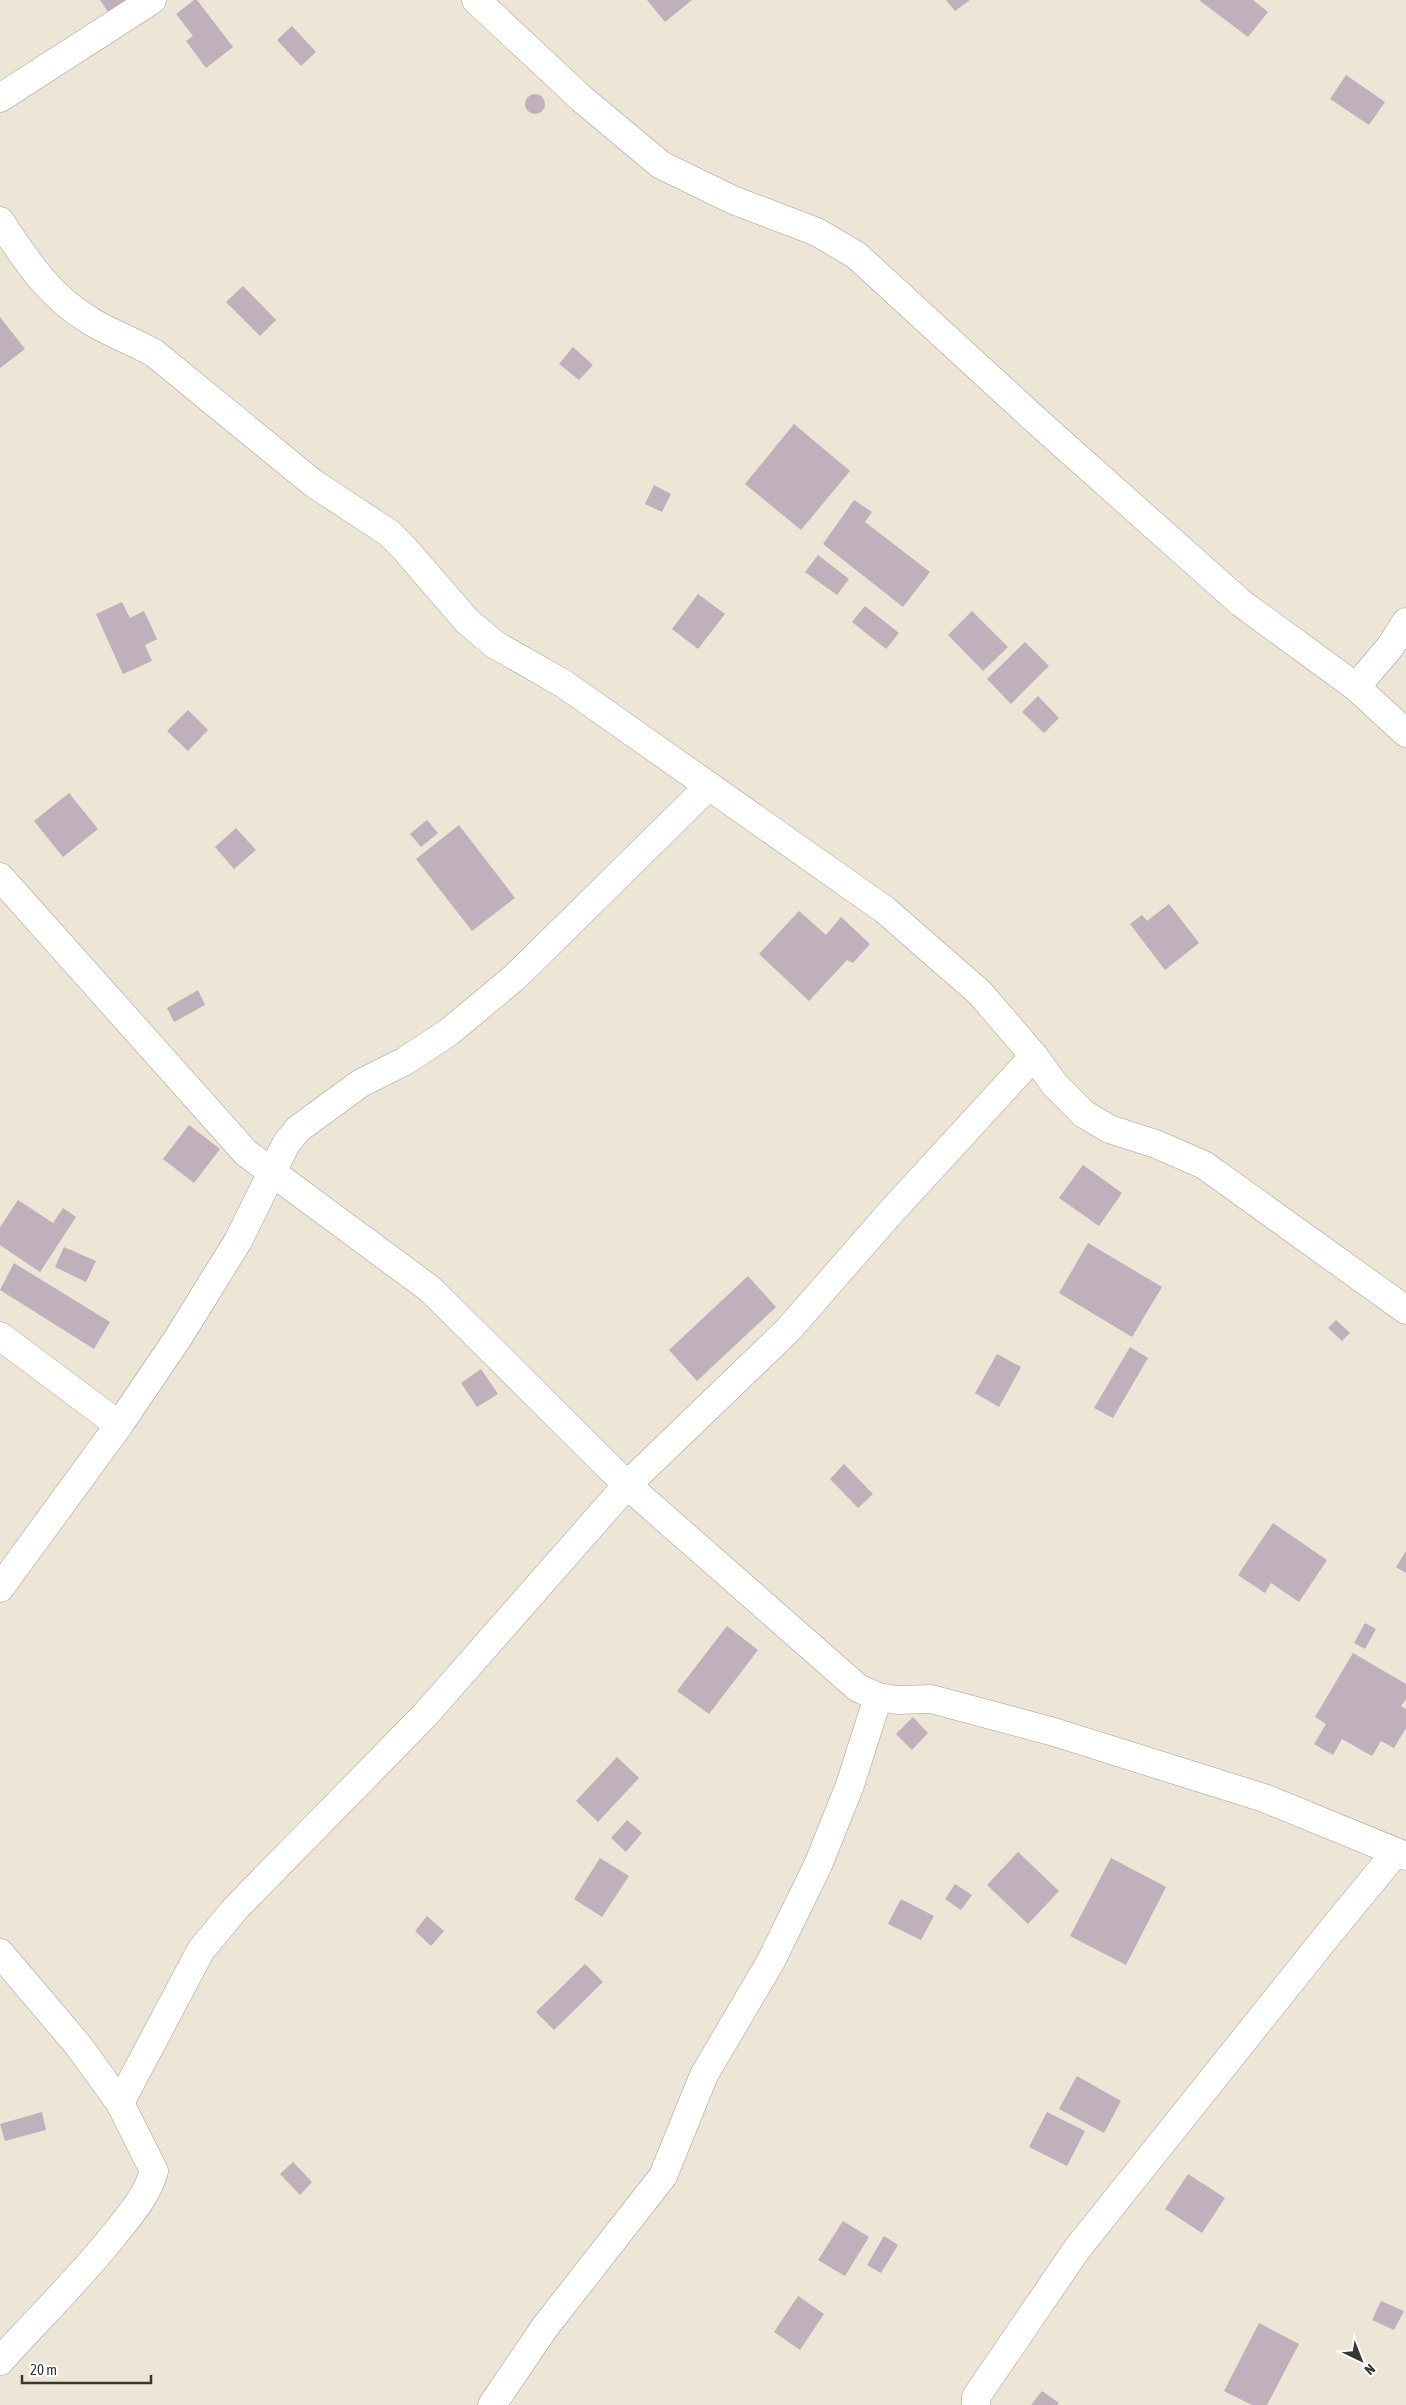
<svg xmlns="http://www.w3.org/2000/svg" width="1406" height="2405" viewBox="0 0 1406 2405" font-family="'Asap Condensed',sans-serif">
<style>
.building{fill:#bfb0bb}
.lines{fill:none;stroke-linecap:round;stroke-linejoin:round}
.minor-casing{stroke:#a69e90;stroke-width:29}
.minor{stroke:#fff;stroke-width:28}
</style>
<rect width="100%" height="100%" fill="#ede5d6"/>
<g class="building">
<polygon points="100,0 127,0 108,12"/>
<polygon points="194,0 197,0 233,47 206,68 186,41 193,36 176,14"/>
<polygon points="647,0 692,0 665,22"/>
<polygon points="946,0 970,0 955,11"/>
<polygon points="1199,0 1253,0 1268,12 1248,37"/>
<polygon points="292,26 316,52 301,66 277,40"/>
<polygon points="1346,75 1385,102 1369,125 1330,99"/>
<circle cx="535" cy="104" r="10"/>
<polygon points="243,286 276,320 260,336 226,302"/>
<polygon points="0,317 25,349 0,368"/>
<polygon points="573,347 593,365 579,380 559,364"/>
<polygon points="794,424 850,471 801,530 745,484"/>
<polygon points="654,485 671,494 662,512 645,504"/>
<polygon points="854,500 872,512 865,522 930,572 903,607 823,544"/>
<polygon points="818,555 849,579 837,595 805,572"/>
<polygon points="698,594 725,614 698,649 672,629"/>
<polygon points="122,602 130,618 144,611 157,639 145,645 152,661 123,674 96,614"/>
<polygon points="865,606 899,633 886,649 852,622"/>
<polygon points="972,611 1008,647 983,671 948,635"/>
<polygon points="1025,642 1049,666 1011,704 987,679"/>
<polygon points="1038,696 1059,718 1044,733 1022,712"/>
<polygon points="188,710 208,730 188,751 167,731"/>
<polygon points="69,793 98,829 63,857 34,821"/>
<polygon points="427,820 438,833 421,847 410,834"/>
<polygon points="459,825 515,898 472,931 416,859"/>
<polygon points="236,828 256,850 234,869 215,847"/>
<polygon points="1169,904 1199,943 1165,970 1130,924 1142,915 1147,921"/>
<polygon points="799,911 826,935 841,917 870,944 853,963 847,960 809,1001 759,954"/>
<polygon points="198,990 205,1005 174,1022 167,1008"/>
<polygon points="189,1125 220,1149 194,1183 163,1159"/>
<polygon points="1083,1165 1122,1193 1099,1226 1059,1198"/>
<polygon points="18,1200 53,1223 63,1208 76,1217 40,1272 0,1245 0,1227"/>
<polygon points="1088,1243 1162,1287 1132,1337 1059,1293"/>
<polygon points="64,1247 96,1261 86,1282 55,1267"/>
<polygon points="14,1263 110,1322 94,1349 0,1290"/>
<polygon points="748,1276 776,1307 697,1381 669,1350"/>
<polygon points="1336,1320 1350,1333 1342,1341 1328,1328"/>
<polygon points="1130,1347 1148,1358 1113,1418 1094,1408"/>
<polygon points="997,1354 1021,1367 999,1407 975,1393"/>
<polygon points="481,1369 498,1394 477,1407 461,1383"/>
<polygon points="844,1464 873,1494 858,1508 830,1479"/>
<polygon points="1273,1523 1327,1560 1299,1602 1271,1583 1265,1593 1238,1575"/>
<polygon points="1406,1551 1406,1573 1396,1567"/>
<polygon points="1365,1623 1376,1629 1365,1649 1354,1643"/>
<polygon points="727,1626 758,1650 709,1714 677,1691"/>
<polygon points="1353,1653 1406,1684 1406,1699 1401,1706 1406,1709 1406,1728 1394,1748 1381,1741 1372,1756 1342,1739 1333,1755 1314,1744 1326,1724 1315,1717"/>
<polygon points="913,1717 928,1733 912,1750 896,1734"/>
<polygon points="617,1757 639,1778 598,1822 576,1801"/>
<polygon points="627,1820 642,1833 626,1852 611,1838"/>
<polygon points="1018,1852 1059,1891 1028,1924 987,1885"/>
<polygon points="600,1858 629,1876 602,1917 574,1899"/>
<polygon points="1111,1858 1166,1887 1126,1965 1070,1936"/>
<polygon points="955,1884 972,1895 961,1910 945,1899"/>
<polygon points="901,1899 934,1916 921,1940 888,1924"/>
<polygon points="427,1916 444,1931 431,1946 415,1931"/>
<polygon points="585,1964 603,1982 554,2030 536,2012"/>
<polygon points="1077,2076 1121,2101 1104,2133 1059,2109"/>
<polygon points="42,2112 46,2130 5,2141 0,2124"/>
<polygon points="1047,2112 1085,2131 1067,2166 1029,2147"/>
<polygon points="293,2162 312,2182 300,2195 280,2174"/>
<polygon points="1188,2174 1225,2198 1202,2233 1165,2209"/>
<polygon points="843,2221 869,2237 845,2276 818,2260"/>
<polygon points="884,2236 898,2245 881,2273 867,2265"/>
<polygon points="798,2296 824,2314 800,2350 774,2332"/>
<polygon points="1381,2301 1404,2311 1394,2330 1372,2320"/>
<polygon points="1259,2323 1299,2344 1267,2405 1252,2405 1224,2391"/>
<polygon points="1042,2391 1059,2403 1057,2405 1031,2405"/>
</g>
<g class="lines">
<defs>
<g id="minor">
<polyline points="476,0 582,99 661,165 733,200 817,232 856,255 1039,423 1241,603 1356,687 1406,733"/>
<polyline points="0,98 152,0"/>
<path d="M0,221C25,259 49,296 89,320C109,333 133,341 154,353L313,483L389,533L404,548L467,621L494,644L564,684L885,910L980,993L1034,1056L1055,1085L1084,1114L1109,1129L1156,1144L1204,1165L1406,1310"/>
<polyline points="1356,687 1390,647 1406,622"/>
<polyline points="0,877 246,1153 430,1289 627,1485 858,1688 878,1697 897,1700 931,1699 1054,1732 1264,1798 1406,1856"/>
<polyline points="0,1336 119,1425"/>
<polyline points="0,1588 119,1425 178,1338 238,1241 286,1144 298,1129 361,1083 405,1061 449,1032 515,977 709,786"/>
<path d="M0,1953L78,2045L120,2103L154,2171C147,2196 130,2215 114,2235C79,2279 38,2319 0,2361"/>
<polyline points="120,2103 201,1950 235,1909 425,1715 627,1485 788,1330 891,1212 1034,1056"/>
<polyline points="492,2405 545,2327 663,2176 704,2075 771,1961 818,1865 850,1785 878,1697"/>
<polyline points="976,2405 976,2397 1077,2249 1331,1931 1396,1852"/>
</g>
</defs>
<use href="#minor" class="minor-casing"/>
<use href="#minor" class="minor"/>
</g>
<g transform="translate(1361 2360) rotate(137)" stroke="#ffffff" stroke-width="4" paint-order="stroke">
<path d="M0-4L9 19L0 12L-9 19Z" fill="#3a3731"/>
<text y="-8" font-size="14" font-weight="bold" text-anchor="middle" fill="#3a3731">N</text>
</g>
<path d="M22 2375v8h129v-8" fill="none" stroke="#3a3731" stroke-width="2.5"/>
<text x="30" y="2375" font-size="15" fill="#3a3731" stroke="#ffffff" stroke-width="4" paint-order="stroke">20 m</text>
</svg>
